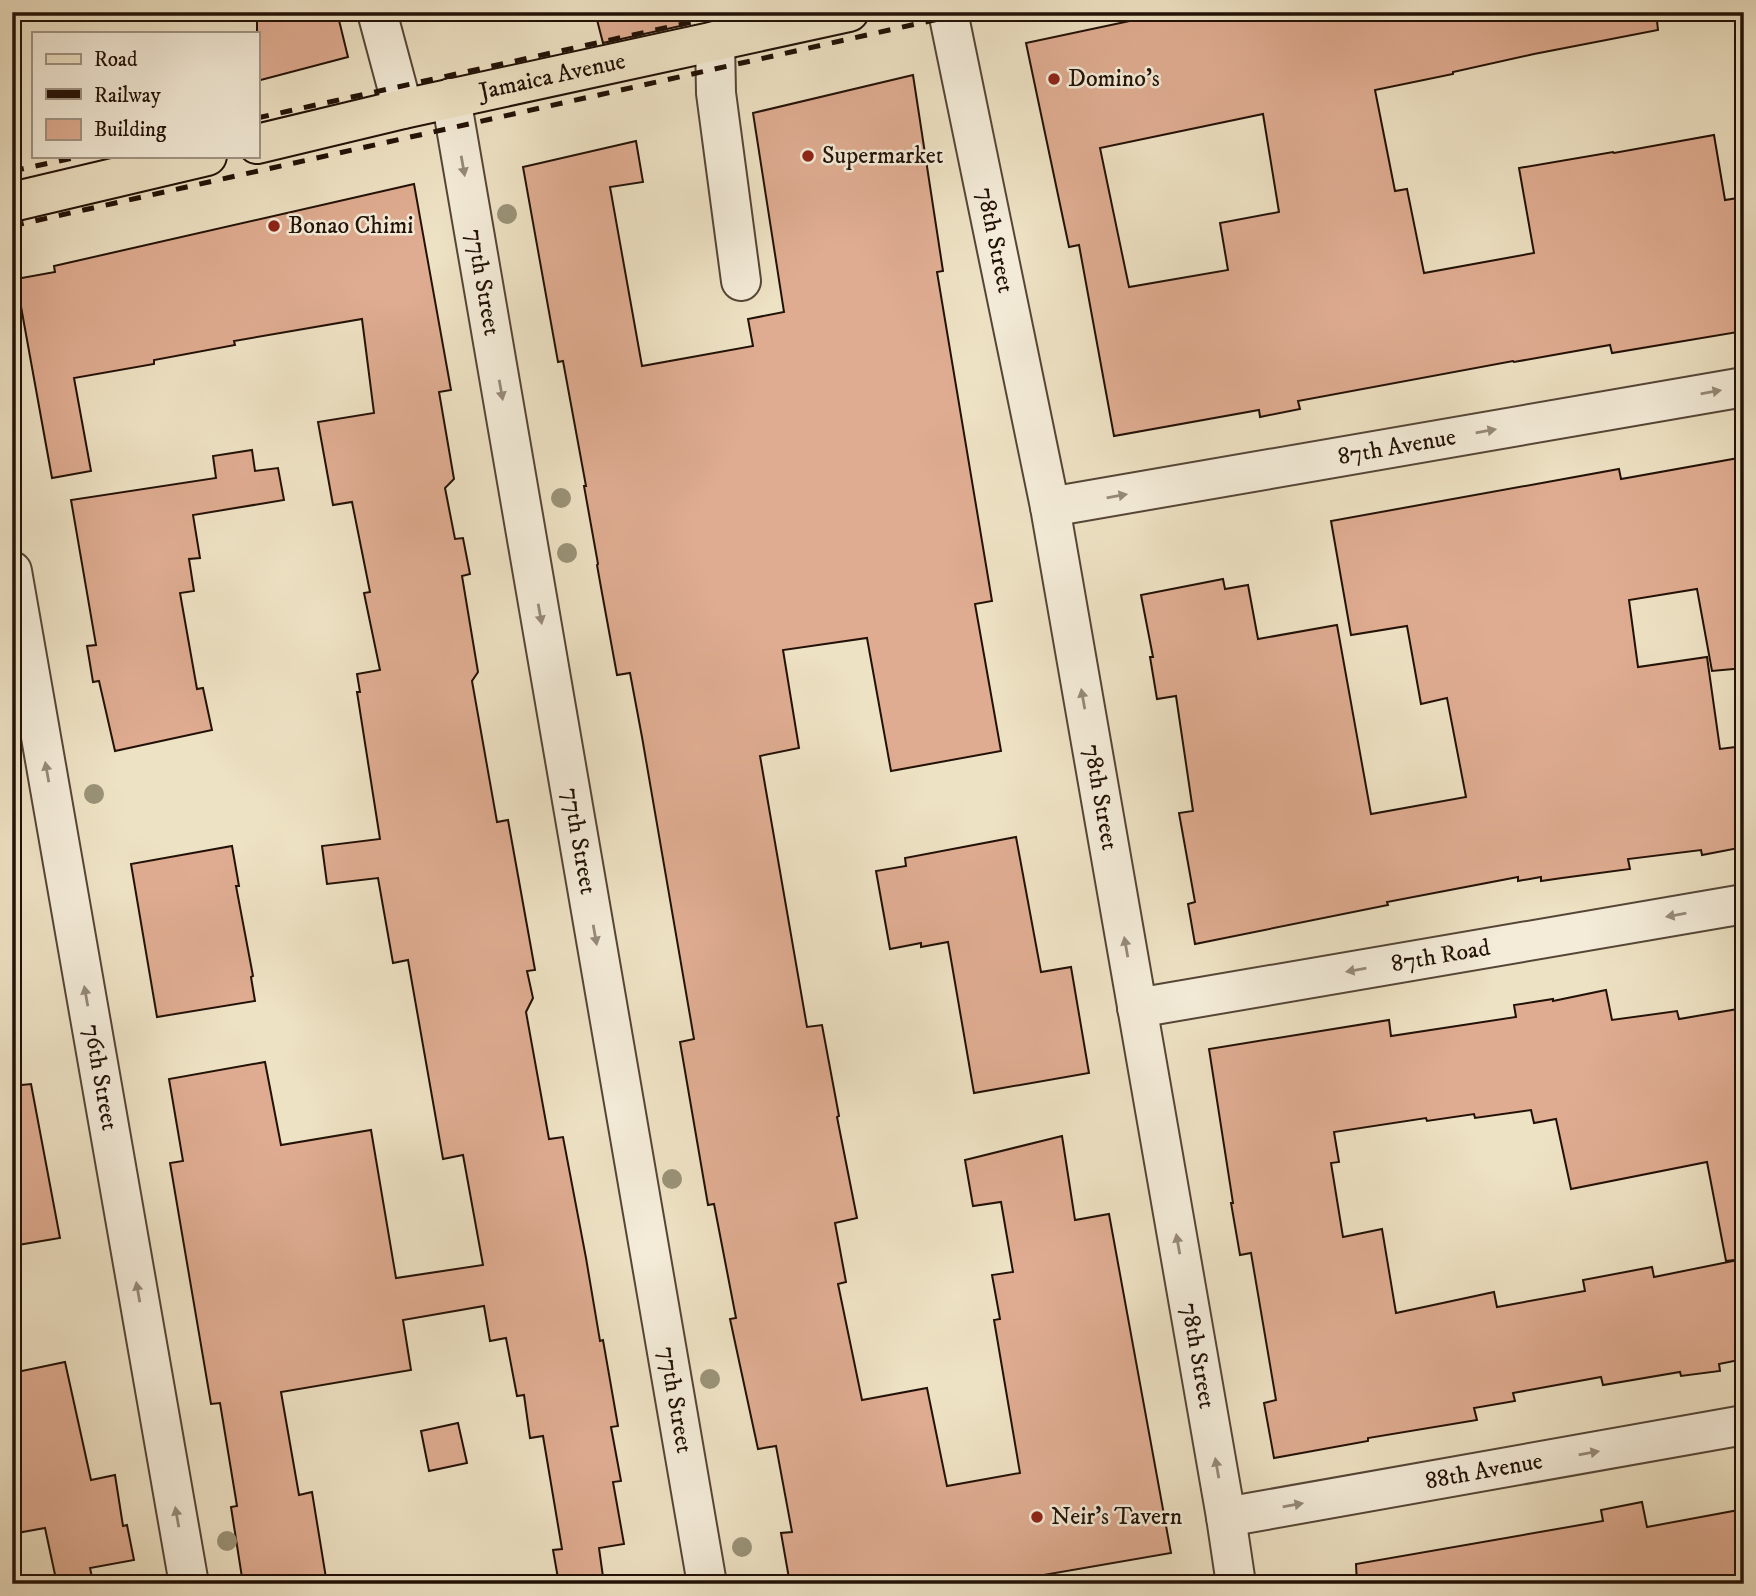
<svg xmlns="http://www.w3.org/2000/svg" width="1756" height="1596" viewBox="0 0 1756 1596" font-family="'IM FELL DW Pica',serif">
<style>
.building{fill:#dfac91;stroke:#221106;stroke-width:2;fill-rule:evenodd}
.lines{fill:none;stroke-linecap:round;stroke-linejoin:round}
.minor-casing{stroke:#554536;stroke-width:42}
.major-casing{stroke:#221106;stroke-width:42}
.minor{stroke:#f4ecd9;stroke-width:38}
.major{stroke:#eee2c4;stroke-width:38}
.rail{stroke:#221106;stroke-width:5;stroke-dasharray:12 12;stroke-linecap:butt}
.tree{fill:#9a9277}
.oneway{fill:#96897a}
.poi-dot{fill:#8f2418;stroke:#f4ecd9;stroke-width:2.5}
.labels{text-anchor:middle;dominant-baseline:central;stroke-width:5;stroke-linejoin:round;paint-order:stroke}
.street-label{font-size:24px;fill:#221106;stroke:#f4ecd9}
.poi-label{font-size:24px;fill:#221106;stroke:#f4ecd9;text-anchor:start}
</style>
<rect width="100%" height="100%" fill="#eee2c4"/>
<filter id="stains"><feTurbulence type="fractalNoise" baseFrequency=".00286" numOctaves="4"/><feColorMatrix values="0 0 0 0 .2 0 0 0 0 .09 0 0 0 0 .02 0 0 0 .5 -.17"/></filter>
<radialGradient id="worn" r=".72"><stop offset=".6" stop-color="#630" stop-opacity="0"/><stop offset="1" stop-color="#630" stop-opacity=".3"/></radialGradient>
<g class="building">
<path d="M257 12H337L348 57 257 81Z"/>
<path d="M595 12H684L685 25 603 43Z"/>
<path d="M1172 12H1656L1658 30 1534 54 1453 72V74L1375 90 1395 191 1407 189 1424 273 1534 253 1519 168 1613 152 1614 153 1714 135 1725 200 1744 197V331L1612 353 1610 345 1514 362 1513 361 1298 401 1300 409 1260 417 1259 410 1114 436 1079 245 1069 247 1026 43ZM1263 114 1279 212 1220 223 1228 270 1129 287 1100 148Z"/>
<path d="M913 75 943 271 937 272 992 601 975 604 1001 751 891 771 867 638 783 650 799 748 760 756 807 1027 822 1025 839 1116 837 1117 857 1218 835 1223 846 1282 838 1284 862 1400 927 1388 947 1486 1020 1473 994 1320 1000 1319 992 1275 1013 1272 1001 1202 973 1206 965 1160 1062 1136 1075 1220 1109 1214 1171 1553 991 1584H790L781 1533 792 1532 776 1446 758 1449 730 1319 736 1318 714 1204 708 1205 680 1042 694 1039 642 737 630 673 617 675 602 593 597 565 598 564 584 486H586L563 361 558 362 523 167 636 141 643 182 610 187 642 366 753 346 748 319 784 312 753 113Z"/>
<path d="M414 184 451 390 439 392 454 479 445 488 455 539 463 538 470 574 462 576 478 672 472 681 497 822 508 820 535 970 527 971 533 998 526 1012 549 1139 563 1137 586 1258 600 1341 603 1340 618 1426 611 1427 621 1481 613 1482 624 1544 599 1548 604 1584H559L553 1550 562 1549 543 1436 530 1438 524 1395 517 1396 506 1338 490 1341 484 1306 403 1320 411 1370 281 1392 299 1495 312 1492 327 1584H243L231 1507 237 1506 220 1403 211 1404 170 1163 183 1161 169 1079 265 1062 281 1145 371 1130 396 1278 483 1265 463 1155 443 1159 408 960 393 963 378 878 327 884 322 846 380 839 357 692H360L357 674 380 670 364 593 370 592 352 502 333 505 318 422 374 413 362 319 234 341 235 345 154 360V364L74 378 91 471 52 478 16 279 55 272 54 266Z"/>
<path d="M252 450 255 471 278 468 284 500 193 515 200 558 189 559 194 591 180 593 197 689 203 688 212 730 115 751 99 681 93 682 87 646 96 645 71 500 216 478 213 456Z"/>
<path d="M1744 457V668L1712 671 1697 589 1629 600 1638 667 1707 657 1720 749 1744 746V847L1702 855 1701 850 1628 859 1630 869 1562 878 1541 881V877L1518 881V877L1387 902 1388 905 1195 944 1188 904 1195 902 1179 813 1193 811 1176 696 1157 699 1150 657H1153L1141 595 1223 579 1225 589 1248 585 1258 639 1337 625 1371 814 1466 797 1447 698 1421 704 1407 626 1351 635 1331 521 1619 469 1621 479Z"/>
<path d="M1016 837 1041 972 1071 967 1089 1073 974 1093 948 942 921 947V943L890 949 876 871 906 866 905 858Z"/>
<path d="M232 846 239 886H236L253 976 251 977 255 1001 157 1017 131 864Z"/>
<path d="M1606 990 1612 1020 1677 1011 1679 1019 1738 1009 1744 1047V1359L1719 1364 1720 1371 1681 1376 1680 1372 1603 1385 1601 1377 1513 1393 1515 1401 1474 1408 1477 1420 1368 1438V1441L1274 1458 1264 1403 1276 1400 1251 1253 1240 1255 1231 1203H1233L1209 1049 1389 1020 1391 1036 1516 1017 1514 1005 1553 999V1001ZM1531 1110 1534 1123 1556 1119 1571 1189 1707 1162 1726 1261 1743 1259 1654 1277 1652 1267 1583 1280 1585 1291 1497 1307 1494 1292 1396 1313 1382 1229 1343 1237 1331 1163 1339 1162 1334 1132 1426 1118 1427 1121 1474 1114 1475 1118Z"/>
<path d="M31 1084 60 1238 12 1246V1086Z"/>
<path d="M65 1362 91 1480 115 1475 123 1526 127 1525 134 1560 90 1568 92 1577 57 1584 45 1528 17 1533 12 1501V1373Z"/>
<path d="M458 1423 467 1463 429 1471 421 1431Z"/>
<path d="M1642 1502 1647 1527 1744 1509V1584H1357L1356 1564 1603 1521 1601 1510Z"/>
</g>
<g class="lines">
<defs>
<g id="minor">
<path d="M377 12 403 109"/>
<path id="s1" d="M948 12 1050 507 1226 1517 1236 1584"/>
<path d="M715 41 716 93 741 281"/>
<path id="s2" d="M451 98 707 1584"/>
<path id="s3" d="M1050 507 1744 387"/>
<path id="s4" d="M12 571 189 1584"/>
<path id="s5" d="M1137 1008 1744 904"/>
<path id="s6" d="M1226 1517 1744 1425"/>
</g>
<g id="major">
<path id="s7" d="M257 144 403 109 849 12"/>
<path d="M12 202 207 156"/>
</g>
</defs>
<use href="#minor" class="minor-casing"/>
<use href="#major" class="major-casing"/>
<use href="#minor" class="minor"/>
<use href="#major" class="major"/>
<g class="rail">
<path d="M257 118 737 12"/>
<path d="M12 171 83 156"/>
<path d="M12 226 970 12"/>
</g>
</g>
<g class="tree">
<circle cx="507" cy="214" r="10"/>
<circle cx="561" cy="498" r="10"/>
<circle cx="567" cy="553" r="10"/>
<circle cx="94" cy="794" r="10"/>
<circle cx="672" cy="1179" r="10"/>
<circle cx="710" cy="1379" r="10"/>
<circle cx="227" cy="1541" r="10"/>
<circle cx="742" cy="1547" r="10"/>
</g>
<defs><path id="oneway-solid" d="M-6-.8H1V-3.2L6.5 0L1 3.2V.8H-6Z" transform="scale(1.75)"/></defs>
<g class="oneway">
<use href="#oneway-solid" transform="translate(463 166) rotate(80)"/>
<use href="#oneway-solid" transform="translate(501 390) rotate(80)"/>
<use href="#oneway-solid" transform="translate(1711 392) rotate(-10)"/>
<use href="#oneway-solid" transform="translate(1486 431) rotate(-10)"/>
<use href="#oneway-solid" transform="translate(1117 496) rotate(-10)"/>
<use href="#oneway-solid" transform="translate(540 614) rotate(80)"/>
<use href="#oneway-solid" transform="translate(1083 699) rotate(-100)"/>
<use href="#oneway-solid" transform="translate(47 772) rotate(-100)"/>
<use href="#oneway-solid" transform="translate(1676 915) rotate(170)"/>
<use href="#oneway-solid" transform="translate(595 935) rotate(80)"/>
<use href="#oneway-solid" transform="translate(1126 947) rotate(-100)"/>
<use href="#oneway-solid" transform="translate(1356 970) rotate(170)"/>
<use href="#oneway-solid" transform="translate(86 996) rotate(-100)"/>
<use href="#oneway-solid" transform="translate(1178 1244) rotate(-100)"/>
<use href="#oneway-solid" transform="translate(138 1292) rotate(-100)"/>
<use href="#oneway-solid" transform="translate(1589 1453) rotate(-10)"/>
<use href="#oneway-solid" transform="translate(1217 1468) rotate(-100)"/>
<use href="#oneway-solid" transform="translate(1293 1505) rotate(-10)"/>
<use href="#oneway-solid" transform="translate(177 1517) rotate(-100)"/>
</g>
<g class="poi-dot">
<circle cx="1054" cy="79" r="7"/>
<circle cx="808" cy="156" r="7"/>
<circle cx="274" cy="226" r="7"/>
<circle cx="1037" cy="1517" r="7"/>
</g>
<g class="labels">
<g class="street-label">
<text stroke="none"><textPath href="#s7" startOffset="303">Jamaica Avenue</textPath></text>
<text stroke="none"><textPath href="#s1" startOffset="233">78th Street</textPath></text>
<text stroke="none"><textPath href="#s2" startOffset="187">77th Street</textPath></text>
<text stroke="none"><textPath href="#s3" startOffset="352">87th Avenue</textPath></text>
<text stroke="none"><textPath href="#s1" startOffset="800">78th Street</textPath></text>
<text stroke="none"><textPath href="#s2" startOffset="754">77th Street</textPath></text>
<text stroke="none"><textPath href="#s5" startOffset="308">87th Road</textPath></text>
<text stroke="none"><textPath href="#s4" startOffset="514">76th Street</textPath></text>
<text stroke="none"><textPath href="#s1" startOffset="1367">78th Street</textPath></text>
<text stroke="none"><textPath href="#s2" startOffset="1321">77th Street</textPath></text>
<text stroke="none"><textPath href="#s6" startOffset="262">88th Avenue</textPath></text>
</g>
<g class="poi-label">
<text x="1068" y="79">Domino's</text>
<text x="822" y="156">Supermarket</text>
<text x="288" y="226">Bonao Chimi</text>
<text x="1051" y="1517">Neir's Tavern</text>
</g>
</g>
<rect width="1756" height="1596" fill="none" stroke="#eee2c4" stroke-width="42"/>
<rect x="14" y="14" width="1728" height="1568" fill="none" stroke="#221106" stroke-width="3.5"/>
<rect x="21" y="21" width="1714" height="1554" fill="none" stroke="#221106" stroke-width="2"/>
<rect x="32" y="32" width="228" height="126" fill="#f4ecd9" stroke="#a09485" stroke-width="2"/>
<rect x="46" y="54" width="35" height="10" fill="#eee2c4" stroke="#a09485" stroke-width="2"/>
<text x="94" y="66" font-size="21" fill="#221106">Road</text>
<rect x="46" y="89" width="35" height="10" fill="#221106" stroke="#a09485" stroke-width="2"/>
<text x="94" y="102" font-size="21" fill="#221106">Railway</text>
<rect x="46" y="119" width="35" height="21" fill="#dfac91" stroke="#a09485" stroke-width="2"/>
<text x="94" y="136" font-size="21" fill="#221106">Building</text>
<rect width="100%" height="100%" filter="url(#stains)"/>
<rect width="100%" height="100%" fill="url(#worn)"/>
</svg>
